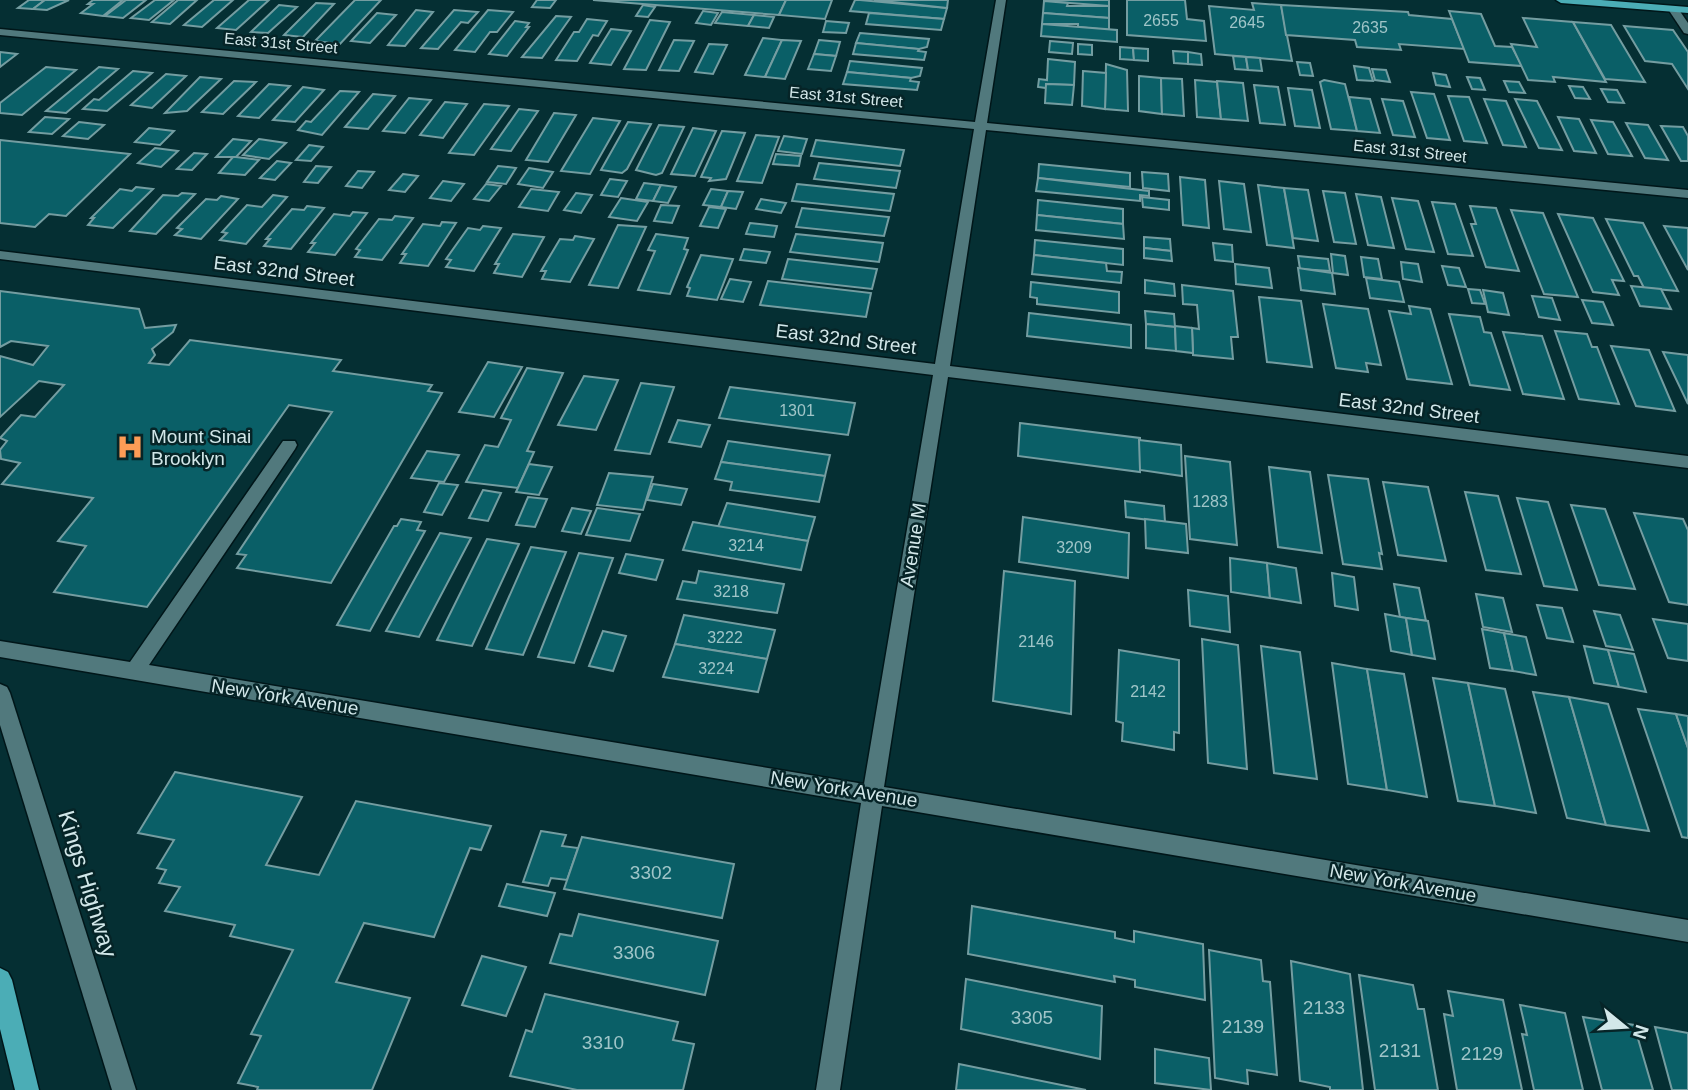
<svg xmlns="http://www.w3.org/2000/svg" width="1688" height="1090" viewBox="0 0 1688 1090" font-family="Helvetica,sans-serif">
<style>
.building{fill:#0a5f67;stroke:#749da1;stroke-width:2}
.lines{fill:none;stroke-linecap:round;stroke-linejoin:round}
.minor-casing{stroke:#001619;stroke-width:3}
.major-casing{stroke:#001619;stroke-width:3}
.minor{fill:#51797d;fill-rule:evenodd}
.major{fill:#4badb6;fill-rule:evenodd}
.labels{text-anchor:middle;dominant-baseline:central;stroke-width:5;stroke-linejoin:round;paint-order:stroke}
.number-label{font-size:16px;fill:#a0c5c8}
.far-street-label{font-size:16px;fill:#d2e7e9;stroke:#062427}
.street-label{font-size:19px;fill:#d2e7e9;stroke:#062427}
.poi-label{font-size:19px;fill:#d2e7e9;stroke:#062427;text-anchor:start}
.near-number-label{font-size:19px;fill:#a0c5c8}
.near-street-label{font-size:23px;fill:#d2e7e9;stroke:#062427}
</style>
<rect width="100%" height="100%" fill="#052f33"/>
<g class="building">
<path d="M29 0H45L33 9 18 8Z"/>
<path d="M45 0H69L47 10 33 9Z"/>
<path d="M93 0H123L103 16 81 13 93 4H88Z"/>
<path d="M126 0H146L123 18 105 16Z"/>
<path d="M155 0H174L149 20 131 18Z"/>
<path d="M178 0H197L170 24 152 22Z"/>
<path d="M214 0H233L202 27 184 25Z"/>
<path d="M249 0H269L236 30 217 28Z"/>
<path d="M355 0H381L340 44 315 41Z"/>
<path d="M537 0H556L550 8 532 7Z"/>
<path d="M593 0H786L779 15Z"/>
<path d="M786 0H832L825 19 779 15Z"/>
<path d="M855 0H860L947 8 944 19 850 11Z"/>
<path d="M874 0H948L947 8Z"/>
<path d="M1109 0V6L1044 1V0Z"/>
<path d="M1127 0H1185L1187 19 1204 21 1206 41 1127 35Z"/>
<path d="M1044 1 1068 3 1067 6H1109V18L1043 13Z"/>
<path d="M316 3 334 4 303 37 284 35Z"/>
<path d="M1252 3 1281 5 1292 61 1215 54 1209 6 1254 10Z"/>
<path d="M279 5 297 7 268 33 251 32Z"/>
<path d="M643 5 655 7 648 17 636 16Z"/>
<path d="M1281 5 1408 12 1409 15 1452 19 1464 49 1399 44 1401 50 1357 47 1355 40 1286 35Z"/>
<path d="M416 10 433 12 405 46 388 45Z"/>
<path d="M454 10 478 12 468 23 461 22 438 49 421 48Z"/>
<path d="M488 10 513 12 497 32H490L475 52 455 50Z"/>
<path d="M703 11 718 13 711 25 696 23Z"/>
<path d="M1449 11 1481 14 1495 46 1512 47 1522 66 1469 62Z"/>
<path d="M722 12 754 15 748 26 715 23Z"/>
<path d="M377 13 396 15 370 43 351 41Z"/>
<path d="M869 13 944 19 941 30 866 24Z"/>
<path d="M1043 13 1109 18V30L1078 27V24H1042Z"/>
<path d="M754 15 774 17 769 28 748 26Z"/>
<path d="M556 16 571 17 542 58 522 57Z"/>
<path d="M1523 18 1573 22 1606 82 1553 77 1555 82 1528 80 1511 44 1537 47Z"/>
<path d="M587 19 607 21 598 36 593 35 577 61 556 60 574 32H579Z"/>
<path d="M650 20 670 22 646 70 624 69Z"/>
<path d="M515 21 529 23 526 27H529L507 56 489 54Z"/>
<path d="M826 21 849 23 846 33 823 32Z"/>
<path d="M1573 22 1611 25 1645 82 1605 79Z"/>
<path d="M1042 24 1117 30V42L1041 36Z"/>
<path d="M1624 26 1673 30 1688 52V89L1672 64 1645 61Z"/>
<path d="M611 29 631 31 611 65 590 63Z"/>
<path d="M860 33 929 39 927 47 919 49 856 43Z"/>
<path d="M763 38 782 40 765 77 745 75Z"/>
<path d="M674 40 694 41 679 71 659 70Z"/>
<path d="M782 40 801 41 785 79 765 77Z"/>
<path d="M819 40 840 42 836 56 814 54Z"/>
<path d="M1050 41 1073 43 1072 54 1049 52Z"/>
<path d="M856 43 919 49 918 51 926 52 924 60 853 54Z"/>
<path d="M709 44 727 45 713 74 695 72Z"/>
<path d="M1078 44 1092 45V55L1078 54Z"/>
<path d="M1120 47 1133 48 1134 60 1120 59Z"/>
<path d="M1133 48 1148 49V61L1134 60Z"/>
<path d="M1173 51 1188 52V64L1174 63Z"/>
<path d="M0 52 17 54 0 67Z"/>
<path d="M1188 52 1201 54 1202 65 1188 64Z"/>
<path d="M814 54 836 56 831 71 808 69Z"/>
<path d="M1233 56 1246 57 1248 70 1235 69Z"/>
<path d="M1246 57 1260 58 1262 71 1248 70Z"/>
<path d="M1048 59 1075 62 1074 85 1046 84V88L1038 87 1039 79 1047 80Z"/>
<path d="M850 61 922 68 920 76 911 78 847 72Z"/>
<path d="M1297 62 1310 63 1313 76 1300 75Z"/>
<path d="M1106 64 1127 70 1128 111 1105 109Z"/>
<path d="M1354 66 1369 68 1373 81 1357 80Z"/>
<path d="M46 67 76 70 22 115 0 113V103Z"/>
<path d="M99 67 118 69 66 113 46 111Z"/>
<path d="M1372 69 1386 70 1390 82 1375 80Z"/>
<path d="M133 71 152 73 107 111 83 109 94 99 99 100Z"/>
<path d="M1083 71 1106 73 1105 109 1082 106Z"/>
<path d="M847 72 911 78 910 81 919 82 917 90 843 84Z"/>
<path d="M1433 73 1446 75 1450 87 1436 85Z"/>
<path d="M166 74 186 76 152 108 131 105Z"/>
<path d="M1139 76 1161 78 1162 114 1139 111Z"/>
<path d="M200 77 221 79 187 111 165 113Z"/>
<path d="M1467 77 1480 78 1485 90 1472 89Z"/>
<path d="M1161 78 1182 79 1184 116 1162 114Z"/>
<path d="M1195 80 1217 82 1221 119 1197 117Z"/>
<path d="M1324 80 1345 84 1357 131 1331 129 1320 82Z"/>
<path d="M234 81 256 82 223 114 202 112Z"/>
<path d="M1217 81 1243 83 1248 121 1221 119Z"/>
<path d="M1504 81 1519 82 1525 93 1509 92Z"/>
<path d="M269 84 290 86 259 118 238 116Z"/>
<path d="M1046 84 1074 85 1072 105 1045 103Z"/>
<path d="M1254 85 1278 87 1285 125 1260 123Z"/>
<path d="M1569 86 1583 87 1590 99 1575 98Z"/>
<path d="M303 87 324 90 295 122 273 120Z"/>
<path d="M1288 88 1312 90 1320 128 1295 126Z"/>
<path d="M1601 89 1617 90 1624 103 1608 102Z"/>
<path d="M340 91 359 92 322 135 298 130 306 121 311 122Z"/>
<path d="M1411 92 1434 94 1450 140 1427 138Z"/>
<path d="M373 94 395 96 368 129 345 127Z"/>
<path d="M1448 96 1469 97 1487 143 1464 141Z"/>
<path d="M1349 97 1370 99 1380 133 1357 131Z"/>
<path d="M409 98 431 100 405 133 383 131Z"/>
<path d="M1382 99 1403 101 1415 137 1393 135Z"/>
<path d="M1484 99 1506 101 1526 147 1503 145Z"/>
<path d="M1515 99 1537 101 1562 150 1539 148Z"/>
<path d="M445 102 467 104 443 138 420 135Z"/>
<path d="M484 104 509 106 474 155 449 153Z"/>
<path d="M519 109 538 111 511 151 491 149Z"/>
<path d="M554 113 576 115 548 162 526 160Z"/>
<path d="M45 117 69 119 52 134 29 132Z"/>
<path d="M1558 117 1579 119 1596 153 1574 151Z"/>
<path d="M593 118 620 121 590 174 561 171Z"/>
<path d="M1591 120 1613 122 1632 156 1608 154Z"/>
<path d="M79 122 104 125 88 139 63 136Z"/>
<path d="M628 122 651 124 627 169 622 173 601 170Z"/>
<path d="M1626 123 1648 125 1668 160 1645 158Z"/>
<path d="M659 125 684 127 662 173 656 175 636 170Z"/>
<path d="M1661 126 1683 127 1688 136V161H1681Z"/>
<path d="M149 128 174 131 160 145 135 142Z"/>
<path d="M693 128 716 131 695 176 671 174Z"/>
<path d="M722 131 745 133 726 179 709 181 711 178 701 177Z"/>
<path d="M756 135 779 137 762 183 737 181Z"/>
<path d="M784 136 807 139 802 154 778 151Z"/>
<path d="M233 139 251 141 236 157H216Z"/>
<path d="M259 139 286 143 269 159 243 155Z"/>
<path d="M0 140 130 154 66 216 49 214 35 227 0 223Z"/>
<path d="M816 140 904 150 900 166 811 156Z"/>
<path d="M309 145 323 147 311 161 296 160Z"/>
<path d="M155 148 178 151 161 167 138 163Z"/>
<path d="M194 153 207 154 192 170 177 169Z"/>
<path d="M776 154 801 156 799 166 773 164Z"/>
<path d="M233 157H236L259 160 245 175 219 173Z"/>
<path d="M277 161 291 163 275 180 260 178Z"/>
<path d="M819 163 900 171 896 188 814 179Z"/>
<path d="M1039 164 1130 173V187L1038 178Z"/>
<path d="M316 166 331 167 318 183 304 182Z"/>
<path d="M498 166 516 168 506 184 487 182Z"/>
<path d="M529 168 553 172 543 188 518 184Z"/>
<path d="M358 171 374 172 362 188 346 186Z"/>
<path d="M1142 172 1168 174 1169 191 1143 188Z"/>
<path d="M403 174 418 176 405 192 389 190Z"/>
<path d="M1180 177 1205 180 1209 228 1183 225Z"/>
<path d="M1038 178 1149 191V196L1140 195V201L1036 191Z"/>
<path d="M610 179 627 181 618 197 601 195Z"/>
<path d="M443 181 464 184 451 201 430 198Z"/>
<path d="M1219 181 1244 184 1251 232 1224 229Z"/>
<path d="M644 183 661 185 653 201 636 199Z"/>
<path d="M486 184 501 186 489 201 474 199Z"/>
<path d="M797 184 894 194 890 211 792 201Z"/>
<path d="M661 185 676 187 668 203 653 201Z"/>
<path d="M1258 185 1284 188 1294 248 1267 245Z"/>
<path d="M136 187 153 189 113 228 88 225 94 218H91L120 189 132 191Z"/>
<path d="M1284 188 1308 190 1318 241 1293 238Z"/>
<path d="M531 189 559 192 548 211 519 207Z"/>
<path d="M711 189 728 191 721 207 703 205Z"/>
<path d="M728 191 743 192 736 209 721 207Z"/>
<path d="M1323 191 1345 193 1356 244 1334 242Z"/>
<path d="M182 193 195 194 156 234 130 231 163 195 178 196Z"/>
<path d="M576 193 592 195 581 213 564 210Z"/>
<path d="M1356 194 1381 197 1394 248 1368 245Z"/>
<path d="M273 195 287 197 246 244 220 240 227 233 222 232 247 205 262 207Z"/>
<path d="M221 196 238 199 201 239 175 235 182 229 177 228 206 199 217 200Z"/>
<path d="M1142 197 1169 200V210L1143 207Z"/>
<path d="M621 198 648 202 637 221 609 217Z"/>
<path d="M1392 198 1418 201 1434 252 1406 249Z"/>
<path d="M761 199 786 203 781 213 756 209Z"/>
<path d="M1038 200 1123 209V224L1037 215Z"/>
<path d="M1432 202 1455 204 1473 256 1448 254Z"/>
<path d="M661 205 679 206 672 223 654 221Z"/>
<path d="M307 206 324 208 291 249 264 246 270 239H266L292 209 304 210Z"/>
<path d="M1470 206 1496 208 1519 271 1486 267 1471 224H1476Z"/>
<path d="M709 207 726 209 718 228 700 226Z"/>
<path d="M802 208 889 217 884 236 796 227Z"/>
<path d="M1511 210 1543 213 1578 297 1544 294Z"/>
<path d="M353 212 367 213 335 255 308 252 315 243H311L334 214 350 216Z"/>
<path d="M1558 214 1593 218 1624 281 1612 280 1619 295 1593 292Z"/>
<path d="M1037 215 1123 224 1124 239 1036 230Z"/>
<path d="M395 216 413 218 382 260 355 257 360 250 356 249 379 219 392 220Z"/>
<path d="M1606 219 1643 223 1678 291 1644 288 1638 276H1634Z"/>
<path d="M442 222 456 223 428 266 400 263 406 254H402L423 224 440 226Z"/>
<path d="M750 223 777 226 774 237 746 234Z"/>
<path d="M618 225 646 227 618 288 589 285Z"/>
<path d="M483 226 501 228 474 271 446 267 451 260 446 259 468 228 480 230Z"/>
<path d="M1664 226 1688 228V270Z"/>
<path d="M513 234 544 237 522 277 494 273 499 264H495Z"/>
<path d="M656 234 688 238 684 249 688 250 670 294 638 290 655 251 648 250Z"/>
<path d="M796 234 883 243 879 262 790 252Z"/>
<path d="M575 236 594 239 570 282 542 279 546 271H541L560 239 573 240Z"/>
<path d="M1144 237 1170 239 1171 251 1144 248Z"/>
<path d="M1035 240 1123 249V265L1034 255Z"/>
<path d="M1213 243 1232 245 1233 262 1215 260Z"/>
<path d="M1144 248 1171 251 1172 261 1144 258Z"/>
<path d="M744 249 770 252 766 263 740 260Z"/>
<path d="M1331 254 1345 256 1348 275 1333 273Z"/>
<path d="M701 255 733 259 717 300 687 296 690 288 687 287Z"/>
<path d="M1034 255 1106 263 1107 271 1122 272 1121 283 1032 274Z"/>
<path d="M1298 256 1328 259 1330 271 1300 269Z"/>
<path d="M1361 257 1378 259 1382 279 1364 277Z"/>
<path d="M788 259 877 269 872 289 782 279Z"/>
<path d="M1401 262 1418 264 1422 282 1403 279Z"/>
<path d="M1235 264 1269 268 1272 288 1236 284Z"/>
<path d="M1442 266 1459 268 1466 287 1448 285Z"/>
<path d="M1298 268 1332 273 1335 294 1301 290Z"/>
<path d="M1366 278 1399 282 1404 302 1370 298Z"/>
<path d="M730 279 751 282 743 302 721 299Z"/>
<path d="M1145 280 1174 284 1175 296 1145 293Z"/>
<path d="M768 281 871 293 866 317 760 305Z"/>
<path d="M1031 282 1119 292V313L1037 304V298L1030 297Z"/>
<path d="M1182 285 1233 291 1238 337H1231L1233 359 1193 355 1192 328 1199 329 1197 305 1183 304Z"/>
<path d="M1631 286 1661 289 1671 309 1640 306Z"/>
<path d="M1468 289 1480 290 1485 304 1472 303Z"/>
<path d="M1483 290 1503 293 1509 315 1488 312Z"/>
<path d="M0 291 139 309 145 328 176 325 173 332 152 349 155 355 149 363 169 365 190 340 341 360 333 371 432 385 428 391 442 393 331 583 237 568 246 555 237 554 332 412 289 405 147 607 54 592 86 546 58 541 93 498 2 484 20 463 1 459 0 450 7 441 0 438 21 415 35 417 64 385 39 381 0 417V356L33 365 48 346 11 341 0 347Z"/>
<path d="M1532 296 1552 298 1560 320 1539 317Z"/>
<path d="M1259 297 1301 301 1312 367 1267 362Z"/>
<path d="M1582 300 1603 302 1613 325 1592 323Z"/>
<path d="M1323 304 1368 309 1381 365 1366 363 1368 372 1336 368Z"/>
<path d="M1409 306 1430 309 1452 384 1407 379 1389 311 1411 314Z"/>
<path d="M1145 311 1174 314 1175 327 1146 324Z"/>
<path d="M1029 313 1131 325V348L1027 336Z"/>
<path d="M1449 314 1480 317 1484 332 1491 333 1510 390 1470 385Z"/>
<path d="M1146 324 1175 327 1176 351 1146 348Z"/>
<path d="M1175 326 1192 328 1193 353 1176 351Z"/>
<path d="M1555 331 1587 334 1592 347H1597L1619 404 1579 399Z"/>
<path d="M1503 332 1542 336 1564 399 1523 394Z"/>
<path d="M1611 346 1649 350 1675 411 1636 406Z"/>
<path d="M1663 352 1688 355V404Z"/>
<path d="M488 362 522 367 494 417 459 412Z"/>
<path d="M527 368 563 373 527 451 534 452 518 488 466 482 485 445 498 447 511 420 501 418Z"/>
<path d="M584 376 618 380 596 430 558 425Z"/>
<path d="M641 383 674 387 650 454 615 450Z"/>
<path d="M730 387 855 403 848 435 719 418Z"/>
<path d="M678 420 710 425 701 447 669 442Z"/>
<path d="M1020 423 1140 438V472L1018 456Z"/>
<path d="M1139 440 1181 445 1182 476 1140 470Z"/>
<path d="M728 441 830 455 825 476 721 462Z"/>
<path d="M427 451 459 455 444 482 411 478Z"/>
<path d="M1185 456 1230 462 1237 545 1190 539Z"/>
<path d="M721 462 825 476 819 502 730 490 732 482 715 479Z"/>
<path d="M529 464 552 467 539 495 516 492Z"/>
<path d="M1269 467 1310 472 1322 553 1278 547Z"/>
<path d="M609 473 653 477 643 510 597 505Z"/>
<path d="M1328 475 1368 479 1382 554 1379 553 1382 569 1343 564Z"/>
<path d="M1383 482 1428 487 1446 561 1398 555Z"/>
<path d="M439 483 458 485 442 515 424 512Z"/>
<path d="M653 484 687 489 681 505 647 500Z"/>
<path d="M483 490 501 493 488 521 469 518Z"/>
<path d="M1465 492 1498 496 1521 574 1486 570Z"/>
<path d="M528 497 547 499 535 527 516 525Z"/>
<path d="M1517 498 1548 502 1577 590 1544 586Z"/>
<path d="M1125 501 1164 506 1165 522 1126 517Z"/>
<path d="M727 503 815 517 808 541 718 527Z"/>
<path d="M1571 505 1605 509 1635 589 1599 585Z"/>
<path d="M572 508 591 511 581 534 562 531Z"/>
<path d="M597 508 640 514 630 541 586 535Z"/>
<path d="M1634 513 1683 519 1688 530V605L1669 602Z"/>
<path d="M1023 517 1129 533 1128 578 1019 562Z"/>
<path d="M401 519 421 522 417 530 425 531 370 631 337 625 394 526H397Z"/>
<path d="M1145 519 1186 524 1188 553 1146 548Z"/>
<path d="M693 522 808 541 801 570 683 550Z"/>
<path d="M440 533 471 538 419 637 386 631Z"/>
<path d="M487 539 519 544 472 646 437 640Z"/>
<path d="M531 547 566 552 523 655 486 649Z"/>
<path d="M579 553 613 558 574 663 538 657Z"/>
<path d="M626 554 663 560 656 580 619 573Z"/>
<path d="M1230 558 1267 563 1270 598 1231 592Z"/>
<path d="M1267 563 1296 568 1301 603 1270 598Z"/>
<path d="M699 571 784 584 777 613 677 599 683 581 696 583Z"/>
<path d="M1004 571 1075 581 1071 714 993 701Z"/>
<path d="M1332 573 1354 577 1358 610 1335 606Z"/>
<path d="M1394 584 1419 588 1426 621 1400 617Z"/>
<path d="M1188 590 1228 596 1230 632 1190 626Z"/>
<path d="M1476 594 1503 598 1512 632 1483 627Z"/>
<path d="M1537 605 1562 608 1573 642 1547 638Z"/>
<path d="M1594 611 1620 615 1633 650 1606 646Z"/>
<path d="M1385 614 1406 618 1412 655 1391 651Z"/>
<path d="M684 615 775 630 767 659 675 644Z"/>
<path d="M1406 618 1428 621 1435 659 1412 655Z"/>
<path d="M1653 619 1688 624V661L1668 658Z"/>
<path d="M1482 629 1504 633 1513 671 1490 668Z"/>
<path d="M603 631 626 636 613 671 589 666Z"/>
<path d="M1504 633 1526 637 1536 675 1513 671Z"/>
<path d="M1202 639 1238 645 1247 769 1208 763Z"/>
<path d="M675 644 767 659 758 692 663 677Z"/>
<path d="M1261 646 1300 652 1317 779 1274 773Z"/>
<path d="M1584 646 1608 650 1619 687 1594 683Z"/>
<path d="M1119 650 1179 660V733L1174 732V750L1122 741 1123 723 1116 721Z"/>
<path d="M1608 650 1634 654 1646 692 1619 687Z"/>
<path d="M1332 663 1367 669 1387 790 1348 784Z"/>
<path d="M1367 669 1404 674 1427 797 1387 790Z"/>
<path d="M1433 678 1468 683 1495 806 1458 801Z"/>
<path d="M1468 683 1505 689 1536 813 1495 806Z"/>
<path d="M1533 692 1569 697 1606 825 1567 818Z"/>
<path d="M1569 697 1608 704 1649 831 1606 825Z"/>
<path d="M1638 709 1676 714 1688 748V838L1682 837Z"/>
<path d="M1676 714 1688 716V748Z"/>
<path d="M175 772 302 797 266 865 319 875 356 801 491 826 481 850 470 848 434 937 364 923 336 982 410 998 372 1090H257L258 1087 238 1083 261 1036 251 1034 293 950 230 936 235 925 165 911 180 887 159 883 166 870 157 868 174 840 138 833Z"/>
<path d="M541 831 566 835 562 846 578 848 567 880 551 878 548 886 523 882Z"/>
<path d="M582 837 734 864 722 918 564 889Z"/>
<path d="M507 884 555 893 547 916 499 906Z"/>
<path d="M972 906 1115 932V938L1134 942V931L1203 944 1205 1000 1135 987V980L1114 976 1115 982 968 954Z"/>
<path d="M579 914 718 941 705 995 550 963 560 934 572 936Z"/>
<path d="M1209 950 1261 960 1263 981 1270 982 1277 1075 1247 1070 1248 1084 1215 1078Z"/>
<path d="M482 956 526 967 506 1016 462 1005Z"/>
<path d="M1291 961 1350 974 1363 1090H1330V1087L1300 1081Z"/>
<path d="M1359 975 1413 985 1418 1009H1424L1438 1090H1375Z"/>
<path d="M966 979 1102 1006 1100 1059 961 1029Z"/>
<path d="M1448 991 1503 1000 1522 1090H1457L1444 1014 1453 1016Z"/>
<path d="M545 994 678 1022 673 1040 694 1044 683 1090H577L510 1076 526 1030 532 1032Z"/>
<path d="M1520 1005 1565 1013 1583 1090H1534L1522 1034 1527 1035Z"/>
<path d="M1583 1017 1634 1025 1653 1090H1602Z"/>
<path d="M1655 1027 1688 1033V1090H1672Z"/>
<path d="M1155 1049 1209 1058 1211 1090 1155 1083Z"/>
<path d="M959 1064 1086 1090H956Z"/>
</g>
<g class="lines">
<defs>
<g id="minor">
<path d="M996 0H1006L987 123 1688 190V198L986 130 950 366 1688 456V468L948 377 884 787 1688 920V942L882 806 840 1090H816L861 803 0 657V641L130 662 283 441H295L297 445 295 449 149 665 864 784 933 375 0 259V251L935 364 974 129 0 35V29L975 122Z"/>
<path d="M1669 7H1677L1688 23V34L1684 33 1668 9Z"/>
<path d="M0 684 7 687 10 693 136 1090H112L0 725Z"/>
</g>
<g id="major">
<path d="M1556 0H1601L1688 7V13L1561 3Z"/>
<path d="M0 968 8 972 12 980 39 1090H15L0 1029Z"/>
</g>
</defs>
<use href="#minor" class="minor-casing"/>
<use href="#major" class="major-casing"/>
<use href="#minor" class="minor"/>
<use href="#major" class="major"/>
</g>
<defs>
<symbol id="hospital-bare" viewBox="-9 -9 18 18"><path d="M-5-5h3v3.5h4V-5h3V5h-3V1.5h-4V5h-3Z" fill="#fd9c56" stroke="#062427" stroke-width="2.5" paint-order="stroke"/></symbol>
</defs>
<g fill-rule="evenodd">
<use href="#hospital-bare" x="111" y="428" width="38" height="38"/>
</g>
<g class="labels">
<g class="number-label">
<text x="1161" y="20">2655</text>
<text x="1247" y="22">2645</text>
<text x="1370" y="27">2635</text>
<text x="797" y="410">1301</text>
<text x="1210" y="501">1283</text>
<text x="746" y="545">3214</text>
<text x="1074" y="547">3209</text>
<text x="731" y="591">3218</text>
<text x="725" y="637">3222</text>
<text x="1036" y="641">2146</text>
<text x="716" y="668">3224</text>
<text x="1148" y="691">2142</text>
</g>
<g class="far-street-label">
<text transform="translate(281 43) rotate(5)">East 31st Street</text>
<text transform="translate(846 97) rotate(5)">East 31st Street</text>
<text transform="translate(1410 151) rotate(6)">East 31st Street</text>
</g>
<g class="street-label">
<text transform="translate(284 271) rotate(7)">East 32nd Street</text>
<text transform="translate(846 339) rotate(7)">East 32nd Street</text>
<text transform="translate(1409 408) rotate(7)">East 32nd Street</text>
<text transform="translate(913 545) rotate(-81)">Avenue M</text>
<text transform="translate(285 697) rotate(9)">New York Avenue</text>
<text transform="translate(844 789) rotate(9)">New York Avenue</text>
<text transform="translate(1403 883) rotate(10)">New York Avenue</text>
</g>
<g class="poi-label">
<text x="151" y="436">Mount Sinai<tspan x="151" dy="22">Brooklyn</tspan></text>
</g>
<g class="near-number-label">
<text x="651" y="872">3302</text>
<text x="634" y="952">3306</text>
<text x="1324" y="1007">2133</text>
<text x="1032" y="1017">3305</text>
<text x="1243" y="1026">2139</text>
<text x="603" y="1042">3310</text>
<text x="1400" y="1050">2131</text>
<text x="1482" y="1053">2129</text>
</g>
<g class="near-street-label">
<text transform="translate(88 884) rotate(73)">Kings Highway</text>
</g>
</g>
<g transform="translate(1625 1027) rotate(108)" stroke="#062427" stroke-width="5" paint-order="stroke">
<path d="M0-5L12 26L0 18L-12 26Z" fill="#d2e7e9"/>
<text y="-10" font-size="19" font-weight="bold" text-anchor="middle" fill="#d2e7e9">N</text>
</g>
</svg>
